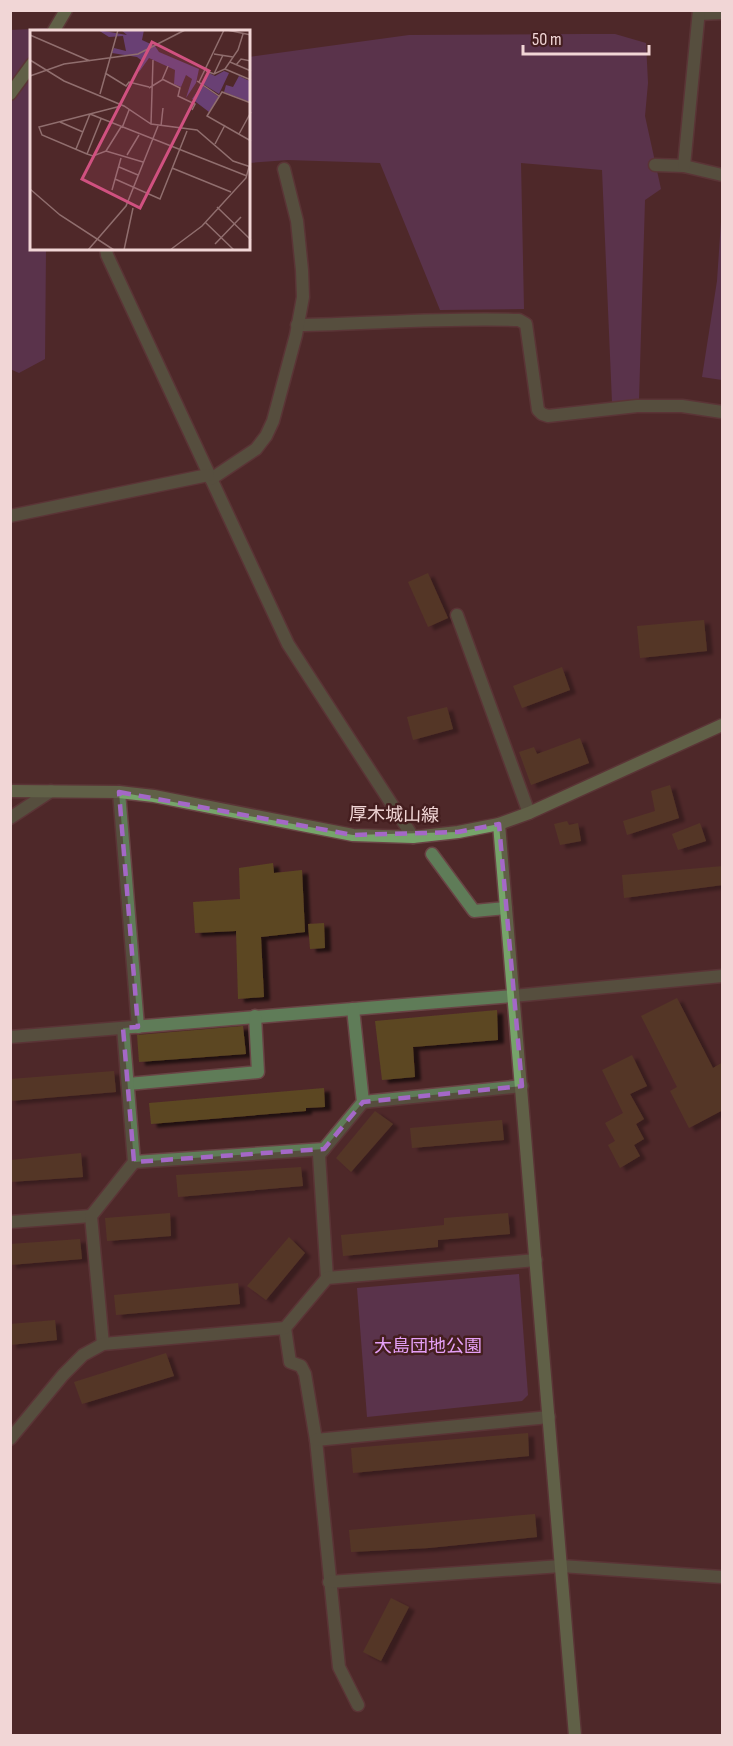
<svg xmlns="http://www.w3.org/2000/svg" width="733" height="1746" viewBox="0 0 733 1746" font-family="'Sofia Sans Condensed','Noto Sans JP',sans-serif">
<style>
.green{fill:#694074}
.building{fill:#5c4724;filter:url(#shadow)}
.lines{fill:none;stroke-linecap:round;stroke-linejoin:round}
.street-casing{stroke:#694445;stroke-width:15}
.secondary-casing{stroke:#694445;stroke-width:15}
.street{stroke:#5f7c58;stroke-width:12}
.secondary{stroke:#76a46a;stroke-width:12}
.marked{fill:none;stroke:#a468c7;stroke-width:4.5;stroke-dasharray:12 8;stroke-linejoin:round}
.labels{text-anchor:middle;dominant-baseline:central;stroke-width:5;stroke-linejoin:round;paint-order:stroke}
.street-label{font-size:18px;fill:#f1d6d6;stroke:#441e1f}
.park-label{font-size:18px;fill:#e5a0f7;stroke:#441e1f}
.inset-road{fill:none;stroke:#906e6e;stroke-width:1.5}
.view{fill:#d05180;fill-opacity:0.15;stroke:#d05180;stroke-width:3}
.inset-edge{fill:none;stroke:#f1d6d6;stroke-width:3}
</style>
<defs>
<filter id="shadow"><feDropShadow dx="6" dy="3.5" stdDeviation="1.5" flood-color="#0009"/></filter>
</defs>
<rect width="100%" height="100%" fill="#4f2829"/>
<g class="green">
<path d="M54 28 72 31 32 32V249H46L45 359 19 373 10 369V30Z"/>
<path d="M586 34H615L646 43 648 83 645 116 661 189 645 200 639 400 612 402 602 170 521 163 524 309 440 310 380 163 288 160 249 163V57L409 35Z"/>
<path d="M722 207V380L702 377 717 281Z"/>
<path d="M519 1274 528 1395 522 1401 367 1417 357 1288Z"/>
</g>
<g class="building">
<path d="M428 573 448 618 428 627 408 582Z"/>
<path d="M704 620 707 651 640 658 637 626Z"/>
<path d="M562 667 570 690 522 708 513 686Z"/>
<path d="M447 707 453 729 413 740 407 717Z"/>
<path d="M580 738 589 763 531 785 519 752 534 747 537 754Z"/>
<path d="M670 785 679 818 627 835 623 821 655 811 651 791Z"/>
<path d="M567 821 569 825 578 823 581 841 560 845 554 824Z"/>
<path d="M700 823 706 841 678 850 672 834Z"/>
<path d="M273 863 274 873 302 870 305 932 261 937 264 997 238 999 236 931 195 933 193 902 240 899 239 868Z"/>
<path d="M723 866V885L624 898 622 875Z"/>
<path d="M324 923 325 948 310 949 308 924Z"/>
<path d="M677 998 713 1068 723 1062V1110L689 1128 670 1091 677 1087 641 1016Z"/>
<path d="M497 1010 498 1040 413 1047 415 1077 382 1080 375 1021Z"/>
<path d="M243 1026 246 1054 139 1062 137 1035Z"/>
<path d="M632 1055 647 1086 630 1094 644 1119 636 1124 644 1139 634 1145 640 1156 620 1168 608 1145 615 1141 605 1123 623 1113 602 1070Z"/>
<path d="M114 1071 116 1092 10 1101V1079Z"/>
<path d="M324 1088 325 1107 306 1108V1111L151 1124 149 1103Z"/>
<path d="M375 1111 393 1124 351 1172 336 1158Z"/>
<path d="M502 1120 504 1140 412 1148 410 1128Z"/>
<path d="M81 1153 83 1177 10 1182V1160Z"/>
<path d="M301 1167 303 1186 178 1197 176 1175Z"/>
<path d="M170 1213 171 1236 107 1241 105 1218Z"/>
<path d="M508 1213 510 1234 438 1240V1247L343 1256 341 1235 444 1225V1218Z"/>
<path d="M289 1237 305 1253 266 1300 247 1286Z"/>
<path d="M80 1239 82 1259 10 1265V1244Z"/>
<path d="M238 1283 240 1304 116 1315 114 1295Z"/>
<path d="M55 1320 57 1340 10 1345V1324Z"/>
<path d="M166 1353 174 1376 82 1404 74 1382Z"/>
<path d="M528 1433 529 1456 353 1473 351 1448Z"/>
<path d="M535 1514 537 1537 429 1548 351 1552 349 1530Z"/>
<path d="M391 1598 409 1607 381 1661 363 1652Z"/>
</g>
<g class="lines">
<defs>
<g id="street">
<path d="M699 14 722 13"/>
<path d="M655 165 684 166 722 175"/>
<path d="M684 166 699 10"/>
<path d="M106 249 107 255 288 644 413 837"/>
<path d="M297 325C371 324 445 317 519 320L526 324 538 410 542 414 548 416 637 406H682L722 412"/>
<path d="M211 479 256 449 266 436 273 421 296 335 303 297 302 270 297 221 284 169"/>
<path d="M10 516 208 475"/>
<path d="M457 615 529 813"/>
<path d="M119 792 138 1027"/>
<path d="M10 818 51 791"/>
<path d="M432 854 474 911 506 908"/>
<path d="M10 1037 513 996 722 976"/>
<path d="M128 1084 258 1072 255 1016"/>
<path d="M363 1102 522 1086"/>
<path d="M134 1162 324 1149"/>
<path d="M10 1222 91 1216"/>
<path d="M327 1278 319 1155 363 1102 353 1009"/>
<path d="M285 1328 290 1362 301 1366 305 1374 316 1440 339 1667 358 1705"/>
<path d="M103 1344 91 1216 134 1162 123 1028"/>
<path d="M10 1439 63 1375 83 1355 103 1344 285 1328 327 1278 536 1260"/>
<path d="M316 1440 549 1417"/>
<path d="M329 1582 561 1566 722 1577"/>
</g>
<g id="secondary">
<path d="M53 32 66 10"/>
<path d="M10 94 32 64"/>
<path d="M10 791 119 792 154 796 353 835 413 837 458 832 499 824 529 813 722 725"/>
<path d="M499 824 575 1736"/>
</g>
</defs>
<use href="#street" class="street-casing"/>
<use href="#secondary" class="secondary-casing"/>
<use href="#street" class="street"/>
<use href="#secondary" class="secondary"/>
</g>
<path d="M0 0H733V1746H0ZM119 792 353 835 458 832 499 824 522 1086 363 1102 324 1149 134 1162 123 1028 138 1027Z" fill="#4f2829" fill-opacity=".55" fill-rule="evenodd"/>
<path class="marked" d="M119 792 353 835 458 832 499 824 522 1086 363 1102 324 1149 134 1162 123 1028 138 1027Z"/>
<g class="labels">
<g class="street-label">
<text transform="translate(394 815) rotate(1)">厚木城山線</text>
</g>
<g class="park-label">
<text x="428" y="1346">大島団地公園</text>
</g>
</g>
<g transform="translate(30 30)">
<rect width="220" height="220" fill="#4f2829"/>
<path d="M68 0 97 5 91 0H114L112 10 125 16 129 22 169 39 166 53 156 68 162 49 156 45 151 57 144 54 145 40 119 28 109 42 111 30 107 27 82 23 84 18 96 21 93 6 79 7ZM194 41 199 43 189 64 173 54 179 43 185 46ZM209 46 220 51V72L194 62 196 55 203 57ZM172 55 189 67 179 82 162 69Z" fill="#694074"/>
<path class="inset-road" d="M197 0 221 5M0 5 60 31M184 24 203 27M0 30 34 51 94 76 121 94 167 100 203 131 221 137M200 32 221 41M206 35 211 29 221 31M195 39 221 50M176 41 184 44 195 39 208 20 213 4M75 43 96 56 99 52 119 57M184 44 193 25M0 46 34 34 108 24 155 0M132 49 150 58 148 66 165 74 162 80M167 51 189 66M169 52 194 0M119 58 132 50 138 36M70 64 88 0M221 73 192 62 177 86 221 111M60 84 217 146M71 89 57 124 63 126 76 121 113 132M30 92 53 102M121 94 123 30M131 96 133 78M92 98 99 80M209 104 221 82M185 114 195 95M46 119 60 84M76 121 91 97M57 124 12 105 9 97 91 76M97 125 109 105M89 137 108 145M142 138 201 162M85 149 130 169 157 101M0 159 30 185 84 220M82 160 91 128M187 177 221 210M175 192 204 220M185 214 211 187M58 220 96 176 128 96M94 220 103 178M140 220 172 196 216 148 219 137"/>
<path class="view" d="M122 12 179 41 110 178 52 149Z"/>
<rect width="220" height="220" class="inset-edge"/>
</g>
<rect width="733" height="1746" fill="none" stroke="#f1d6d6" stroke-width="24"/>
<path d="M523 45v9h126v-9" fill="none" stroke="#f1d6d6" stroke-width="3"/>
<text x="532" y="45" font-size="18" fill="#f1d6d6" stroke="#441e1f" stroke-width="4.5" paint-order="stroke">50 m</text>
</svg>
